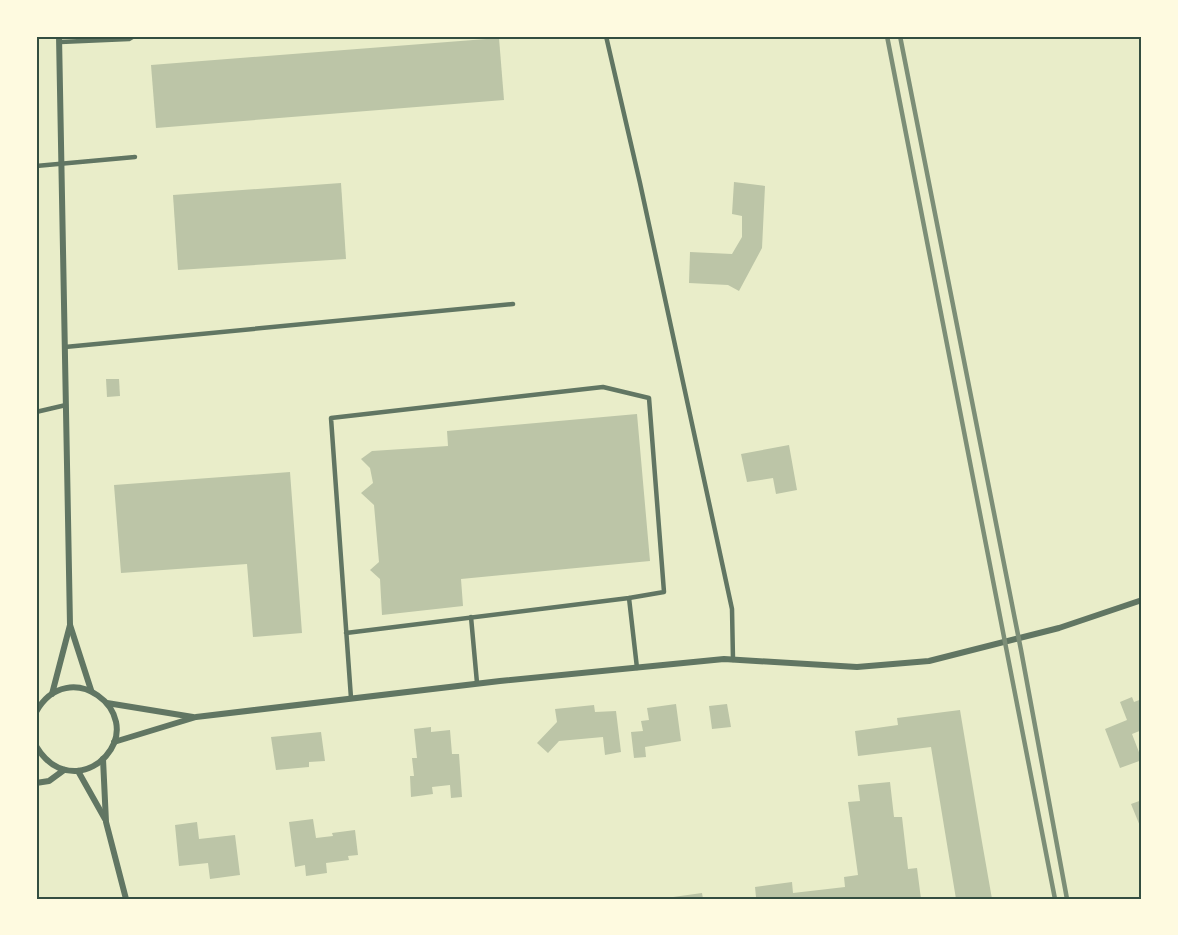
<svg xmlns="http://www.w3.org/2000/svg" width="1178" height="935" viewBox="0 0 1178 935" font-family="'IBM Plex Sans',sans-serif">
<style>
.building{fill:#bcc5a7}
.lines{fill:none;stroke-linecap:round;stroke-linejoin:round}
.service{stroke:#617663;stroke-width:4.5}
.minor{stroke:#617663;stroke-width:6}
.rail{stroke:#7c8e77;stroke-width:4.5}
.neatline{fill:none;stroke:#344e41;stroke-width:2}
</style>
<rect width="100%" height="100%" fill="#e9edc9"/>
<g class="building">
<path d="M499 38 504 100 156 128 151 65Z"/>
<path d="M734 182 765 186 762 248 739 291 728 285 689 283 690 252 732 254 742 237V216L732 214Z"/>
<path d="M341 183 346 259 178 270 173 195Z"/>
<path d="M106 379H119L120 396 107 397Z"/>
<path d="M637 414 650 561 461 579 463 606 382 615 380 579 370 570 379 562 374 505 361 493 373 483 370 468 361 459 372 451 448 446 447 431Z"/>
<path d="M789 445 797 490 776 494 773 478 747 482 741 454Z"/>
<path d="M290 472 302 633 253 637 247 564 121 573 114 485Z"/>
<path d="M1132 697 1134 702 1142 699V730L1132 734 1142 760 1120 768 1105 729 1127 720 1120 702Z"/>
<path d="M676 704 681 741 645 747 646 757 634 758 631 732 643 731 641 721 649 720 647 708Z"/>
<path d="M727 704 731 727 712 729 709 706Z"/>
<path d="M594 705 595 712 616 711 621 752 605 755 603 737 559 741 548 753 537 743 557 722 555 709Z"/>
<path d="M960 710 982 842 992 899H956L931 747 858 756 855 731 898 725 897 718Z"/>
<path d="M431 727V732L450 730 452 754H459L462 797 451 798 450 785 432 787 433 794 411 797 410 776H414L412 758H417L414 729Z"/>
<path d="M321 732 325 761 309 762V767L276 770 271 737Z"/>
<path d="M890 782 894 817H902L908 869 917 868 921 899H747V897H756L755 887 792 882 793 893 845 887 844 877 858 875 848 802 860 801 858 785Z"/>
<path d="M1142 800V831L1131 804Z"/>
<path d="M313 819 316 838 333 836 332 833 355 830 358 855 348 856 349 860 326 863 327 873 306 876 305 865 295 867 289 822Z"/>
<path d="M197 822 199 839 235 835 240 875 210 879 208 863 179 866 175 825Z"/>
<path d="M702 893 703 899H667L666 898Z"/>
</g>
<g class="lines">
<g class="service">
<path d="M606 36 640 183 732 609 733 660"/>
<path d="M60 42 129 39 134 36"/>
<path d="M36 166 135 157"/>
<path d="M65 347 513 304"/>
<path d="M36 412 66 405"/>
<path d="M629 598 637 668"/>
<path d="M471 617 477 683"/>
<path d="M346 633 629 598 664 592 649 398 603 387 331 418 351 698"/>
</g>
<g class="minor">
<path d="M70 625 91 690"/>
<path d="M52 694 70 625 59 36"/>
<path d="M107 703 193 717"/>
<path d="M36 712C68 654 145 711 106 756 99 764 88 770 77 771 58 772 45 761 36 746"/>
<path d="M114 742 196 717 500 681 724 659 857 667 929 661 1059 628 1142 600"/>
<path d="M103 759 106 822 126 899"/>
<path d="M78 771 105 819"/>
<path d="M36 783 49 781 64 770"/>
</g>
<g class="rail">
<path d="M887 36 1055 899"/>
<path d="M900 36 1021 650 1067 899"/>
</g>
</g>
<rect width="1178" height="935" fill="none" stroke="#fefae0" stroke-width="75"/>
<rect x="38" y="38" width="1102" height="860" class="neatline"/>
</svg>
